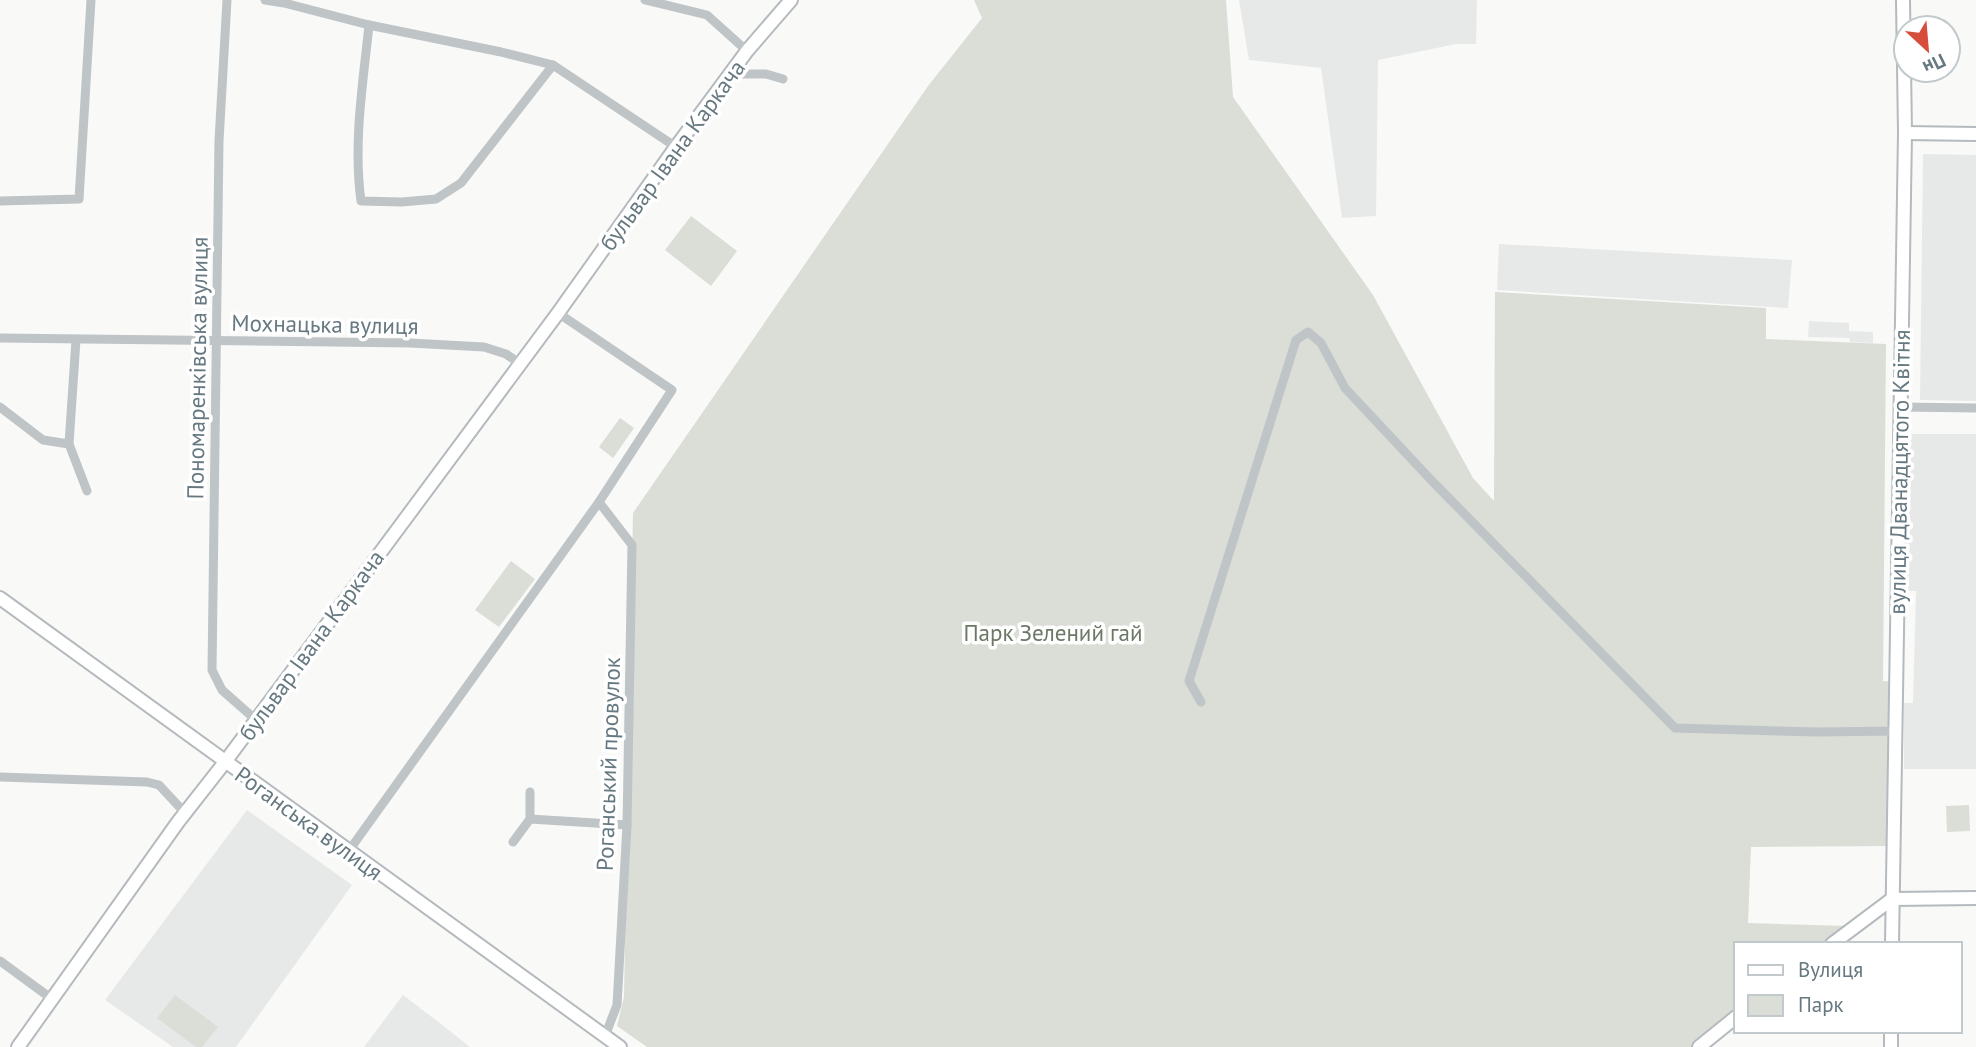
<svg xmlns="http://www.w3.org/2000/svg" width="1976" height="1047" viewBox="0 0 1976 1047" font-family="'PT Sans',sans-serif">
<style>
.built{fill:#e7e9e8}
.green{fill:#daded7}
.lines{fill:none;stroke-linecap:round;stroke-linejoin:round}
.secondary-casing{stroke:#b4babe;stroke-width:16}
.street{stroke:#bfc4c7;stroke-width:9}
.secondary{stroke:#fff;stroke-width:12}
.labels{text-anchor:middle;dominant-baseline:central;stroke-width:7;stroke-linejoin:round;paint-order:stroke}
.street-label{font-size:23px;fill:#667880;stroke:#fff}
.park-label{font-size:23px;fill:#6b7965;stroke:#fff}
</style>
<rect width="100%" height="100%" fill="#f9f9f8"/>
<g class="built">
<path d="M1239 0H1477L1476 44H1456L1378 60 1376 216 1342 218 1321 68 1249 60Z"/>
<path d="M1923 154 1976 155V401L1920 400Z"/>
<path d="M1499 244 1792 260 1788 308 1497 290Z"/>
<path d="M1809 321 1849 323V331L1873 332V343L1850 342 1849 338 1808 337Z"/>
<path d="M1909 434H1976V769H1904V703H1913L1916 591H1907Z"/>
<path d="M247 810 352 885 236 1047H173L105 1000Z"/>
<path d="M403 995 441 1024 470 1047H364Z"/>
</g>
<g class="green">
<path d="M974 0H1226L1233 97 1373 295 1473 478 1494 501 1495 292 1766 308V339L1886 344 1883 681 1897 682 1893 846 1751 847 1748 923 1847 926 1825 944H1736V1013L1692 1047H647L617 1026 624 997 633 513 928 86 982 18Z"/>
<path d="M691 216 737 251 711 286 665 250Z"/>
<path d="M620 418 634 428 613 458 599 447Z"/>
<path d="M511 561 535 579 499 627 475 610Z"/>
<path d="M1969 805 1970 831 1947 832 1946 806Z"/>
<path d="M175 995 218 1027 202 1047H196L157 1018Z"/>
</g>
<g class="lines">
<defs>
<g id="secondary">
<path d="M1905 133 1976 134"/>
<path d="M0 598 620 1047"/>
<path d="M1832 944 1892 899 1976 898"/>
<path d="M1892 944 1905 133 1903 0"/>
<path d="M18 1047 178 822 225 762 558 313 676 147 747 51 791 0"/>
<path d="M1699 1047 1736 1017"/>
<path d="M1891 1047V1031"/>
</g>
</defs>
<use href="#secondary" class="secondary-casing"/>
<g class="street">
<path d="M227 0 219 141 212 670 222 690 255 719"/>
<path d="M265 0 284 3 369 25 501 52 553 65 676 147"/>
<path d="M645 0 707 15 747 51"/>
<path d="M369 25C363 83 353 143 361 201L402 202 436 199 461 183 553 65"/>
<path d="M730 74H766L783 79"/>
<path d="M0 201 79 199 91 0"/>
<path d="M0 338 410 343 484 347 506 354 519 363"/>
<path d="M0 407 43 440 69 444 87 491"/>
<path d="M1900 407 1976 408"/>
<path d="M69 444 76 340"/>
<path d="M599 502 632 545 627 825 617 1005 605 1036"/>
<path d="M1201 702 1189 681 1296 340 1308 332 1321 343 1345 388 1432 481 1675 728 1818 732 1895 731"/>
<path d="M0 777 147 782 159 785 185 813"/>
<path d="M530 819 627 825"/>
<path d="M513 842 530 819V792"/>
<path d="M348 852 599 502 672 390 558 313"/>
<path d="M0 961 52 999"/>
</g>
<use href="#secondary" class="secondary"/>
</g>
<g class="labels">
<g class="street-label">
<text transform="translate(672 155) rotate(-54)">бульвар Івана Каркача</text>
<text transform="translate(325 324) rotate(1)">Мохнацька вулиця</text>
<text transform="translate(197 368) rotate(-89)">Пономаренківська вулиця</text>
<text transform="translate(1899 472) rotate(-89)">вулиця Дванадцятого Квітня</text>
<text transform="translate(311 645) rotate(-54)">бульвар Івана Каркача</text>
<text transform="translate(608 764) rotate(-88)">Роганський провулок</text>
<text transform="translate(309 823) rotate(36)">Роганська вулиця</text>
</g>
<g class="park-label">
<text x="1053" y="632">Парк Зелений гай</text>
</g>
</g>
<rect x="1734" y="942" width="228" height="91" fill="#ffffff" stroke="#c2c9cc" stroke-width="2"/>
<rect x="1748" y="965" width="35" height="10" fill="#ffffff" stroke="#c2c9cc" stroke-width="2"/>
<text x="1798" y="977" font-size="21" fill="#667880">Вулиця</text>
<rect x="1748" y="995" width="35" height="21" fill="#daded7" stroke="#c2c9cc" stroke-width="2"/>
<text x="1798" y="1012" font-size="21" fill="#667880">Парк</text>
<g transform="translate(1927 49) rotate(154)"><circle r="33" fill="#ffffff" stroke="#c2c9cc" stroke-width="2"/>
<path d="M0-5L12 26L0 18L-12 26Z" fill="#d64e3b"/>
<text y="-10" font-size="19" font-weight="bold" text-anchor="middle" fill="#667880">Пн</text>
</g>
</svg>
